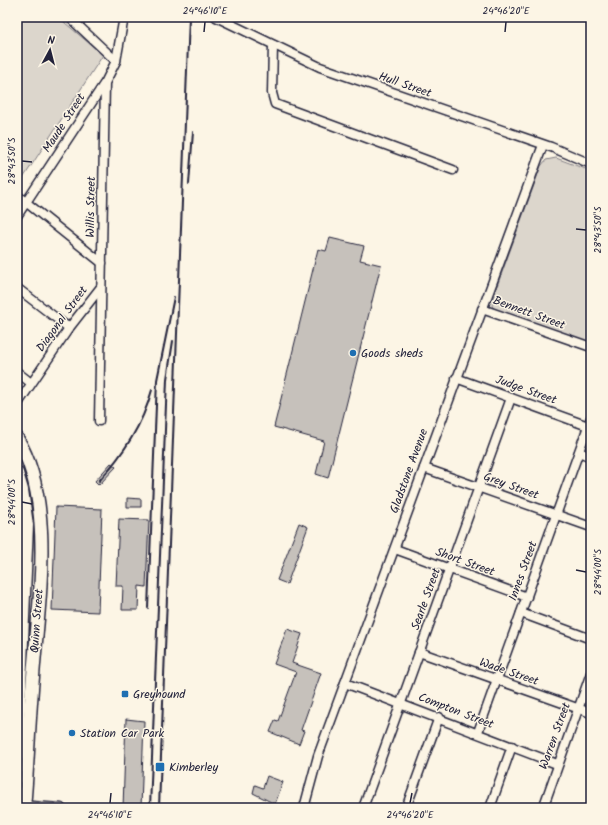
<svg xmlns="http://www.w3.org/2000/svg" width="608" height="825" viewBox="0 0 608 825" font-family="Kalam,sans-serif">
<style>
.green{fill:#dcd6cc;stroke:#7f7c84}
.building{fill:#c6c1bb;stroke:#22223b}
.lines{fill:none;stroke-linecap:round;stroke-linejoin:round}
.minor-casing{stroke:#22223b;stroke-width:11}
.highway-casing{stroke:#22223b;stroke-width:15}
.minor{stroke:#fcf5e5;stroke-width:8}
.highway{stroke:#fcf5e5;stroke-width:12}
.rail{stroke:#22223b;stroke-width:2}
.ticks{fill:none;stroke:#22223b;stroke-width:1.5}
.poi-dot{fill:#1f6fb2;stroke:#fcf5e5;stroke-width:1.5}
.labels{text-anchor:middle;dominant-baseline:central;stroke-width:3;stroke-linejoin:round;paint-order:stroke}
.street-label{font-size:12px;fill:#22223b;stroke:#fcf5e5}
.poi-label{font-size:12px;fill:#22223b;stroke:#fcf5e5;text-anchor:start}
.neatline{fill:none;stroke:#22223b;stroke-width:1.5}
.ticks-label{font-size:10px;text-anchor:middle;fill:#22223b}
</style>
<rect width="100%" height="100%" fill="#fcf5e5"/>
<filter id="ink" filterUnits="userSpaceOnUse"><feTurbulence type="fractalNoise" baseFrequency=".025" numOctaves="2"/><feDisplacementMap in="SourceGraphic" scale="8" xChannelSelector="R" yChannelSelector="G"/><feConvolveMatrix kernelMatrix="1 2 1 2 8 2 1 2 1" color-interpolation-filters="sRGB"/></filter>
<g filter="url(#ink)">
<g class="green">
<path d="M17 17H58L103 55 20 183 17 180Z"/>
<path d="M556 158 591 171V345L497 311 492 306 493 297 541 166 546 160Z"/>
</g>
<g class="building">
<path d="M330 238 364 246 360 260 381 265 328 478 316 474 324 441 274 427 318 249 326 251Z"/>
<path d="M111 463 116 467 99 485 95 481Z"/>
<path d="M127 498 141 499V507H127Z"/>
<path d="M56 507 102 509 98 612 52 610Z"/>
<path d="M119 519 149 520 146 587 139 586 138 610H122L123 586H116Z"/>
<path d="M299 523 308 527 287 584 277 580Z"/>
<path d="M287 629 302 634 292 663 321 673 301 730 304 731 299 744 270 732 275 720 278 721 296 672 274 664Z"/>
<path d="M126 719 144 721 141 808H123Z"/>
<path d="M267 776 283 782 275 804 253 793 255 785 263 788Z"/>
</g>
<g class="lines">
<defs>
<g id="minor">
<path d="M69 17 116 61"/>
<path d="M216 17 320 67 551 147 591 164"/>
<path d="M273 45 272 93 275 104 453 170"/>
<path d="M17 195 102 263"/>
<path d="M17 216 104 84"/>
<path d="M17 288 69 328"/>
<path d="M482 309 591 347"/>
<path d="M17 372 31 383"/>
<path d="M456 378 588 426"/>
<path d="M17 405 69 328 101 287"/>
<path d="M99 421 105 83 116 61 124 17"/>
<path d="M579 452 591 457"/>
<path d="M424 468 591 527"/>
<path d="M395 549 527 597"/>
<path d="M521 613 591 639"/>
<path d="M419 652 591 713"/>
<path d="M345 683 557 764"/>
<path d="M478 732 591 418"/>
<path d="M17 805 61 808"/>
<path d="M304 808 318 756 543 145"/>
<path d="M363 808 511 398"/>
<path d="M406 808 439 717"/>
<path d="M490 808 512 746"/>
<path d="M543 808 591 673"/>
</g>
<g id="highway">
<path d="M17 438C56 502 38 605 33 677 29 721 28 765 24 808"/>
<path d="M17 473 22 490 27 525 17 755"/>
</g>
</defs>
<use href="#minor" class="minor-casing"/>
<use href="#highway" class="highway-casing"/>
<use href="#minor" class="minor"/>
<use href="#highway" class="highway"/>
<g class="rail">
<path d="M189 184 193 132"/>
<path d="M99 481C124 453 142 426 152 390"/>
<path d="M148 608 157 380 174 297"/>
<path d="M150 808 167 379 173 341"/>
<path d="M159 808 189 17"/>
</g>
</g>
</g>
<path class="ticks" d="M204 32 205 22M505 32 506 22M22 161 32 162M576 229 586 230M22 502 32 504M576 570 586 572M110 803 111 793M410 803 412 793"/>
<g class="poi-dot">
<circle cx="353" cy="353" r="4"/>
<rect x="121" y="690" width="8" height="8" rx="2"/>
<circle cx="72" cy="733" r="4"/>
<rect x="155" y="762" width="10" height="10" rx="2"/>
</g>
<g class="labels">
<g class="street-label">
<text transform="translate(405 85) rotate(19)">Hull Street</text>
<text transform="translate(64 123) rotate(-57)">Maude Street</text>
<text transform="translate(91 207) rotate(-89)">Willis Street</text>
<text transform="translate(529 313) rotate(20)">Bennett Street</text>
<text transform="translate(62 319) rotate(-54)">Diagonal Street</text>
<text transform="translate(526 390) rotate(20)">Judge Street</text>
<text transform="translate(409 471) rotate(-70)">Gladstone Avenue</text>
<text transform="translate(511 486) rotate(20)">Grey Street</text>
<text transform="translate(465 562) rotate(20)">Short Street</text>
<text transform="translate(523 571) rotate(-70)">Innes Street</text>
<text transform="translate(426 599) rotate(-70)">Searle Street</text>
<text transform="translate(37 621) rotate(-86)">Quinn Street</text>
<text transform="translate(509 672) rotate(19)">Wade Street</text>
<text transform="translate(456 711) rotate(21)">Compton Street</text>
<text transform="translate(555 736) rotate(-70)">Warren Street</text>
</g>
<g class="poi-label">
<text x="361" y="353">Goods sheds</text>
<text x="133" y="694">Greyhound</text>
<text x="80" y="733">Station Car Park</text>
<text x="169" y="767">Kimberley</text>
</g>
</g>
<rect width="608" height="825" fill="none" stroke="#fcf5e5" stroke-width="44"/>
<g transform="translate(50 50) rotate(7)" stroke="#fcf5e5" stroke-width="3" paint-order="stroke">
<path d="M0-3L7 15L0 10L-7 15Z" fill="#22223b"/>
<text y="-6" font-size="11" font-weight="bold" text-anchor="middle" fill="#22223b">N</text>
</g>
<rect x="22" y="22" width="564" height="781" class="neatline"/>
<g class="ticks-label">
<text x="205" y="14">24°46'10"E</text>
<text x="506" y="14">24°46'20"E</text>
<text transform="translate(11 161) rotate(-90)" y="4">28°43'50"S</text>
<text transform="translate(597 230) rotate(-90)" y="4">28°43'50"S</text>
<text transform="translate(11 502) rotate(-90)" y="4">28°44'00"S</text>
<text transform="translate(597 572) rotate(-90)" y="4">28°44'00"S</text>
<text x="110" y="818">24°46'10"E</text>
<text x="410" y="818">24°46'20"E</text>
</g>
</svg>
